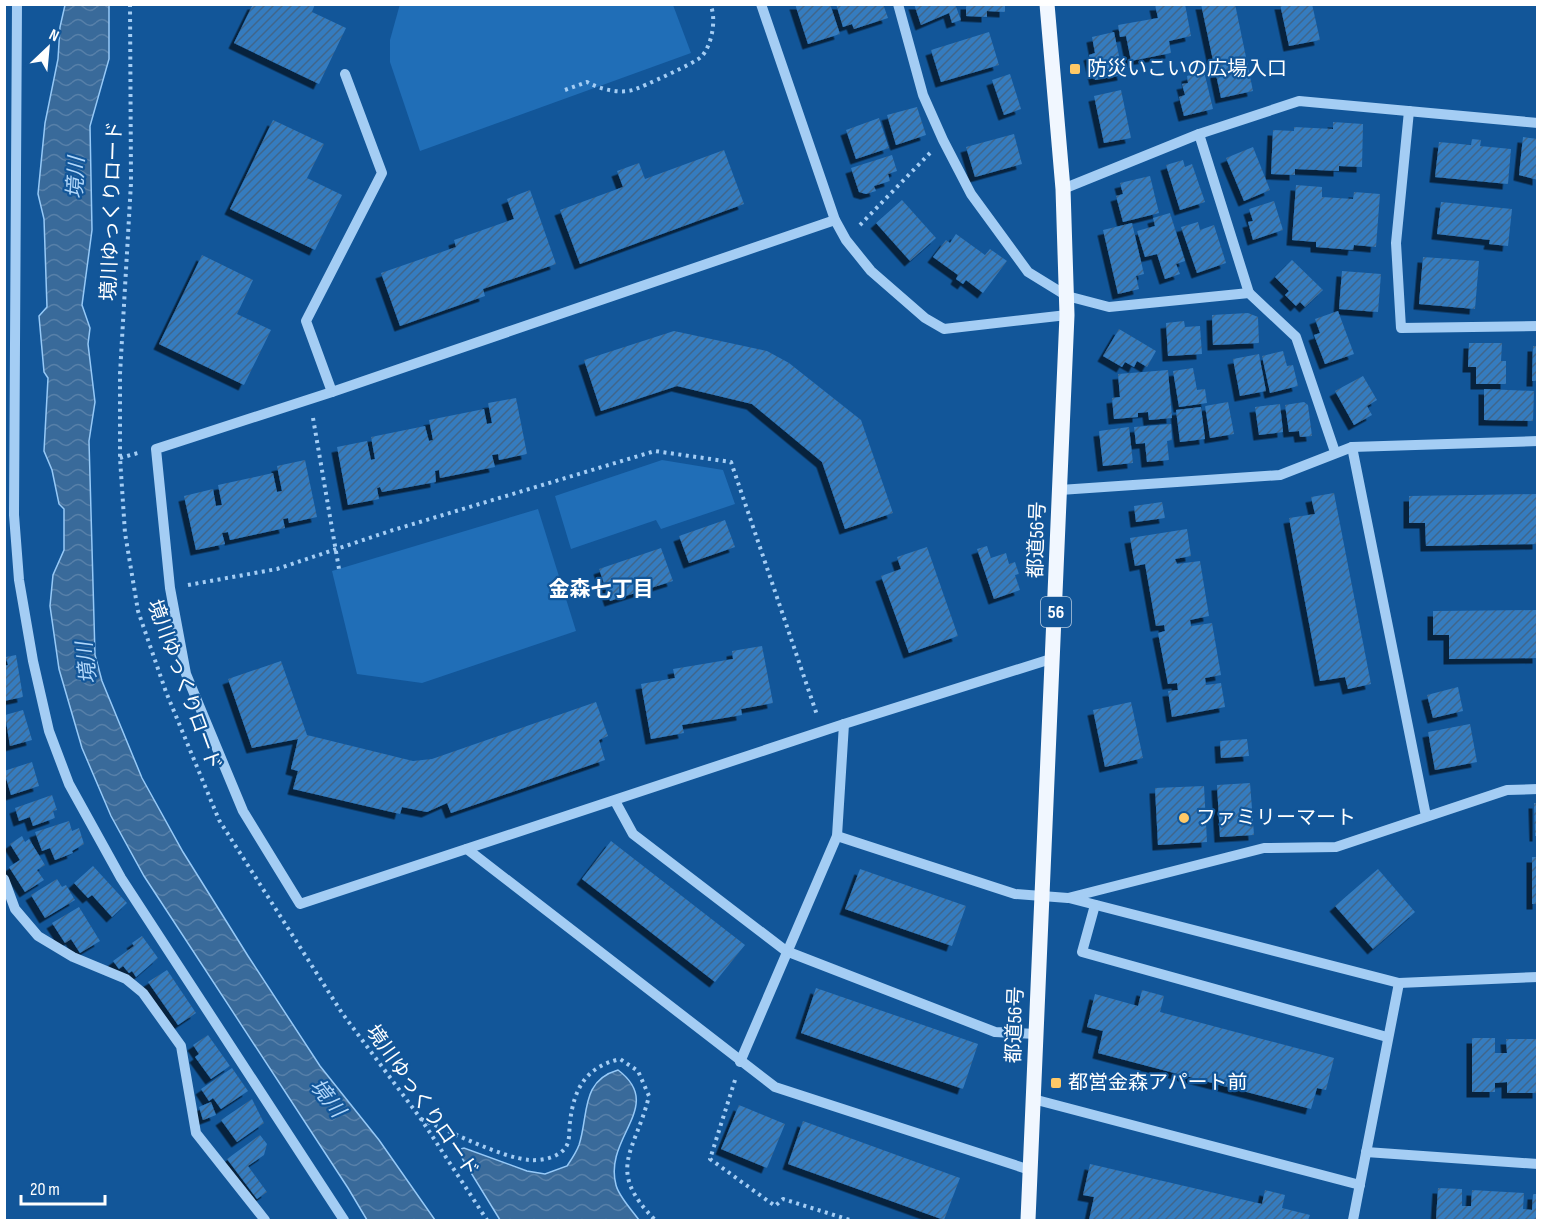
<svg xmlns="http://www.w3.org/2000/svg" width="1542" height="1225" viewBox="0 0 1542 1225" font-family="'Sofia Sans Condensed','Noto Sans JP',sans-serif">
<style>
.park{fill:#206eb7}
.water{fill:url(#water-waves);stroke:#96c9f7;stroke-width:1.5}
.building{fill:url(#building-hatch);filter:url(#shadow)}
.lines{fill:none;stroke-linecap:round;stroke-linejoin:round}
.path{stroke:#a4cdf4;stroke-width:4;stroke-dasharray:3 4.5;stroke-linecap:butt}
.minor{stroke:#a4cdf4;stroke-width:10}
.major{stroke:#f1f7ff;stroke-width:15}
.poi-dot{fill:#ffc967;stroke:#125699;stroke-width:2}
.labels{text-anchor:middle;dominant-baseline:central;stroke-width:4.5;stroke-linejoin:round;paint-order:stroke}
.shield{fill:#125699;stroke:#b8cce0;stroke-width:1.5}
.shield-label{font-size:18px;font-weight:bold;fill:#fff}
.poi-label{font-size:20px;fill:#fff;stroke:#125699;text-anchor:start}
.street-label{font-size:20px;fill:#fff;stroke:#125699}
.water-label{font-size:21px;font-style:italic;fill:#b1d7fa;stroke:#125699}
.neighbourhood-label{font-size:21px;font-weight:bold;fill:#fff;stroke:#125699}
</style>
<defs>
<pattern id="water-waves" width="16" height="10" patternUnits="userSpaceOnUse" patternTransform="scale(1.5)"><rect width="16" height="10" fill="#396a9a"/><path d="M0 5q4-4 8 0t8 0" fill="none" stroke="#5780a9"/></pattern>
<pattern id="building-hatch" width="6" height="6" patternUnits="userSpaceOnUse" patternTransform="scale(1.5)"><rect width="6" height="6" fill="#357cbf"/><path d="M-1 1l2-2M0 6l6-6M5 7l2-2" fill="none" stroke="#3f668b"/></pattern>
<filter id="shadow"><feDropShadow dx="-5.5" dy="5.5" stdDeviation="0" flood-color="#0009"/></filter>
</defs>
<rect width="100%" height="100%" fill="#125699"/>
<g class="park">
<path d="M400 4 673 5 691 53 420 151 390 62V40Z"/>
<path d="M662 460 723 470 735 504 661 529 656 520 571 549 555 496Z"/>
<path d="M538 509 576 631 422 683 357 674 332 571Z"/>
</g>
<g class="water">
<path d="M65 5H109V59L90 126 92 230 82 305 90 328 88 344 95 402 89 441 95 655 102 681 142 778 183 852 248 956 320 1066 379 1140 435 1220H367L348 1188 144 876 111 816 82 748 59 669 50 606 53 575 64 550V509L59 504 52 470 44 451 48 378 44 372 39 316 47 307 44 219 38 194 45 123 58 59 60 27Z"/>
<path d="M618 1070C666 1106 603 1137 616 1185 619 1197 632 1210 639 1220H500L457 1150 464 1148 527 1171 545 1174 567 1166C571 1160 576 1153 579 1145 589 1115 580 1081 618 1070Z"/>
</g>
<g class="building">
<path d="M253 4H315L312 12 346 28 319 84 234 43Z"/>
<path d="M795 4H830L840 34 808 44Z"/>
<path d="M836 4H883L888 18 854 29 852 24 843 27Z"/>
<path d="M914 4H955L961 20 952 23 949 13 921 25Z"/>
<path d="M966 4H1005V12L987 11V17L966 16Z"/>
<path d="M1185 4 1191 36 1169 41 1171 53 1131 61 1126 36 1120 37 1118 25 1158 18 1155 5Z"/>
<path d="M1201 4H1235L1253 91 1221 98Z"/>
<path d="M1280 4H1312L1320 40 1289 46Z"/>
<path d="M989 32 999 65 941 82 931 50Z"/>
<path d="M1114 32 1123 75 1095 80 1089 55 1095 53 1092 37Z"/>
<path d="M1204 71 1213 109 1184 116 1179 97 1185 95 1182 84 1188 83 1187 76Z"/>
<path d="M1010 74 1021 109 1004 115 992 80Z"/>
<path d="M1121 90 1131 138 1104 143 1094 96Z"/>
<path d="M917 107 926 135 896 145 887 115Z"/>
<path d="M879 118 889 148 856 159 846 130Z"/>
<path d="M273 120 324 144 307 178 342 195 315 250 230 209Z"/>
<path d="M1333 122 1363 124 1362 167 1339 166V171L1295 169V175L1271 174 1273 130 1294 131V127L1333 129Z"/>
<path d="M1014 134 1022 164 975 177 966 147Z"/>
<path d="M1523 137 1538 139V180L1519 175Z"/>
<path d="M1472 139 1481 140 1480 146 1511 149 1508 184 1435 177 1439 142 1471 145Z"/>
<path d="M1253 147 1270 190 1244 201 1226 158Z"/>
<path d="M724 150 744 204 580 264 560 210 623 187 617 171 639 163 645 179Z"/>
<path d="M892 155 897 171 888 174 890 181 874 186 876 191 866 194 859 192 851 168Z"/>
<path d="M1183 160 1185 167 1192 164 1205 202 1180 210 1166 165Z"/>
<path d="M1150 176 1159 213 1123 222 1116 196 1123 194 1120 183Z"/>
<path d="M1296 185 1322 187V197L1353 199 1354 192 1380 194 1376 247 1354 245 1353 250 1316 247V242L1292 240Z"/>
<path d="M530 190 556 264 483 289 485 296 400 326 381 273 456 247 454 240 514 219 507 199Z"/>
<path d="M902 200 936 238 910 261 876 223Z"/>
<path d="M1274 201 1283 230 1253 240 1248 222 1253 221 1249 209Z"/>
<path d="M1441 202 1512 209 1508 246 1489 244 1490 240 1437 234Z"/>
<path d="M1170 213 1185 261 1176 264 1180 274 1165 279 1157 254 1145 257 1137 231 1155 226 1153 218Z"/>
<path d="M1198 222 1200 230 1214 225 1226 263 1197 273 1181 227Z"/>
<path d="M1132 223 1144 274 1136 276 1139 289 1118 294 1103 230Z"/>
<path d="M956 234 985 255 990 249 1007 261 983 293 966 280 963 284 956 279 958 275 933 257 946 240 950 243Z"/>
<path d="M202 255 253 280 237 314 271 330 244 385 159 344Z"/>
<path d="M1423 257 1479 261 1475 309 1419 304Z"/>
<path d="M1292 260 1323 290 1305 307 1300 302 1296 306 1285 295 1289 291 1275 277Z"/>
<path d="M1342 271 1381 274 1378 312 1339 309Z"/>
<path d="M1338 311 1354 354 1325 364 1314 335 1320 333 1315 319Z"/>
<path d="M1248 313 1258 317 1259 343 1213 345 1212 315Z"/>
<path d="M1184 321 1185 327 1200 326 1202 354 1168 356 1166 323Z"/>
<path d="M1119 329 1156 351 1147 367 1137 361 1134 367 1125 362 1122 367 1103 356Z"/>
<path d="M674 331 767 351 789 363 861 420 893 513 845 529 822 462 752 404 677 386 601 411 584 360Z"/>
<path d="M1469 343H1502L1501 361H1506V384H1476V367H1468Z"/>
<path d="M1533 346H1538V381H1532Z"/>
<path d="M1283 351 1287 366 1293 365 1298 386 1270 393 1262 356Z"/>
<path d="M1259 354 1266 391 1240 396 1233 359Z"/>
<path d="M1193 368 1197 390 1205 389 1207 403 1179 407 1173 371Z"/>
<path d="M1168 370 1172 418 1149 420 1148 412 1138 413V417L1114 419 1112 398 1120 397 1118 374Z"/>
<path d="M1363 376 1377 400 1367 406 1372 415 1354 425 1335 391Z"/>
<path d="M1484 389 1534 391 1533 421 1484 420Z"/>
<path d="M516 398 527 454 499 460 498 454 492 455 495 467 440 478 439 470 435 471 436 482 382 492 380 487 377 488 379 499 348 505 337 447 367 441 371 460 375 459 371 437 425 426 429 441 433 440 429 420 484 409 487 424 492 423 488 403Z"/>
<path d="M1228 402 1234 434 1210 438 1205 406Z"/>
<path d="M1304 402 1308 405 1312 436 1300 437 1299 431 1289 432 1285 405Z"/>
<path d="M1280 404 1283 432 1259 435 1255 407Z"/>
<path d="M1201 407 1205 439 1180 442 1176 410Z"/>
<path d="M1171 424 1172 440 1167 441 1169 460 1147 462 1145 443 1136 444 1134 427Z"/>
<path d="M1129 427 1133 463 1103 466 1099 431Z"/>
<path d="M305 460 317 517 289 523 288 518 283 519 285 528 230 540 228 532 222 533 225 544 196 550 184 496 213 489 216 506 222 505 218 485 273 473 277 492 282 491 277 466Z"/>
<path d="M1334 493 1371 684 1348 689 1345 677 1320 681 1289 518 1315 514 1311 497Z"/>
<path d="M1538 494V544L1426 546 1425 523H1409V496Z"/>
<path d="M1162 502 1165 518 1136 522 1134 506Z"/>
<path d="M725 520 735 547 689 563 679 536Z"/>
<path d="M1187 529 1191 556 1175 559 1177 564 1200 561 1209 616 1190 620 1191 626 1212 623 1221 675 1205 678 1206 685 1221 683 1225 707 1172 717 1168 691 1178 690 1177 683 1168 684 1158 633 1165 631 1164 625 1156 626 1145 564 1135 566 1130 538Z"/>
<path d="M987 546 991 558 1006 553 1009 564 1015 562 1019 574 1015 575 1020 590 994 599 977 549Z"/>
<path d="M927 547 958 636 909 653 881 576 901 569 897 557Z"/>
<path d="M661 548 673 581 610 601 599 569Z"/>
<path d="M1538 610V658L1449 659V635H1433V611Z"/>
<path d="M762 646 773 703 741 709 742 715 682 725 684 733 651 739 641 684 675 678 673 669 733 659 732 651Z"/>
<path d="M16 655 23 697 4 701V666L8 665 6 657Z"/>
<path d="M281 661 307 735 413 761 432 759 596 702 608 736 599 740 605 760 451 813 447 803 427 812 402 807 400 814 293 789 298 771 291 769 298 739 252 748 228 679Z"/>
<path d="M1458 687 1463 711 1433 718 1427 695Z"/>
<path d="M1131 702 1143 758 1105 767 1093 710Z"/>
<path d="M23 710 32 740 10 746 5 715Z"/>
<path d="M1470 724 1477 762 1435 770 1428 732Z"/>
<path d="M1247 739 1249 756 1221 758 1220 741Z"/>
<path d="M32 762 39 786 11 795 4 771Z"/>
<path d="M1250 783 1254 835 1220 837 1217 785Z"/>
<path d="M1204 786 1207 842 1158 845 1155 788Z"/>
<path d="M52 795 57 810 53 811 55 818 33 826 30 817 19 821 15 808Z"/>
<path d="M1534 803H1538V836H1535Z"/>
<path d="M69 821 72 831 79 828 84 844 72 851 73 853 55 860 50 848 42 851 35 832Z"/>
<path d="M22 836 25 842 29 839 45 865 37 870 44 880 25 892 9 867 20 860 10 844Z"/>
<path d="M611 841 745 945 715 982 582 879Z"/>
<rect x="1532" y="857" width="6" height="47"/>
<path d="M93 866 127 903 112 917 92 895 88 898 74 883Z"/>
<path d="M860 869 966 906 952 946 845 909Z"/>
<path d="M1378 869 1415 912 1373 949 1335 906Z"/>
<path d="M57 879 62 887 66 885 75 900 45 918 31 895Z"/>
<path d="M79 907 100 941 80 953 71 939 65 943 52 923Z"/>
<path d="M142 936 158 958 136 977 132 971 129 973 123 966 119 969 113 961 134 946 132 943Z"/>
<path d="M167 970 196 1013 178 1025 148 982Z"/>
<path d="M816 988 978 1044 963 1089 801 1033Z"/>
<path d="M1142 990 1164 996 1160 1012 1334 1058 1326 1090 1317 1088 1311 1109 1098 1053 1103 1031 1087 1027 1095 994 1138 1006Z"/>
<path d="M208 1035 230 1066 211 1079 195 1057 199 1054 193 1045Z"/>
<path d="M1472 1038H1495V1053H1507L1506 1039H1538V1093H1507V1082L1495 1083V1092H1472Z"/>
<path d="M232 1068 248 1091 221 1109 213 1098 209 1101 201 1089Z"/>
<path d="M252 1099 264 1123 237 1142 221 1120Z"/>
<path d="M211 1102 216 1115 203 1120 199 1107Z"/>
<path d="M739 1105 785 1124 767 1168 721 1149Z"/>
<path d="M803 1121 960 1178 944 1220 788 1164Z"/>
<path d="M260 1135 267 1144 264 1155 248 1166 267 1192 257 1199 227 1159Z"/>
<path d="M1090 1164 1262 1204 1265 1190 1285 1195 1282 1208 1310 1215 1308 1220H1089L1094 1197 1083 1195Z"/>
<path d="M1438 1188 1462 1189V1206H1471L1472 1190 1524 1193 1523 1209 1532 1210 1533 1194H1538V1220H1436Z"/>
</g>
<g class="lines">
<g class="path">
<path d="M130 4 131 183 120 374V458L125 533 138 611 166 692 219 820 342 1013 421 1119 487 1220"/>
<path d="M565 90 587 82C600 89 618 94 633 90 642 87 695 63 701 57 712 46 717 18 710 4"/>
<path d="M860 225 930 153"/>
<path d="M313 418 339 569"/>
<path d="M120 458 138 453"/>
<path d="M188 585 277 569 390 531 655 451 731 462 817 715"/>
<path d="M735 1080 710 1159 775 1206 783 1199 850 1220"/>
<path d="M421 1119C449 1131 502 1158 530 1160 543 1161 561 1157 567 1145 570 1139 569 1128 570 1122 574 1088 586 1067 620 1059L638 1071 649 1096C635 1153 605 1169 655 1220"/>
</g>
<g class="minor">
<path d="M17 4 14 515 19 580 33 661 49 731 69 784 121 878 344 1220"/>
<path d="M761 4 835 220 846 240 871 271 925 318 944 329 1067 315"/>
<path d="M898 4 923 95 943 140 971 194 1028 272 1067 296 1109 307 1249 293 1296 337 1335 452"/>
<path d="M1409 111 1396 243 1401 328 1538 326"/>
<path d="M1199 134 1249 293"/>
<path d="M1063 189 1199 134 1299 101 1538 123"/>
<path d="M835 220 332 392 156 449 170 588 186 674 243 811 300 904 844 724 1054 658"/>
<path d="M332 392 306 321 382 173 345 74"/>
<path d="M1352 447 1426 816"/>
<path d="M1060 490 1280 475 1352 447 1538 441"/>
<path d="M615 801 633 834 786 951 995 1032 1036 1034"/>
<path d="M837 836 1015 894 1068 898 1264 848 1336 847 1507 790 1538 789"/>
<path d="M467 849 775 1087 1030 1170"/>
<path d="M4 879 15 909 38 936 73 957 126 979 143 993 181 1046 196 1133 265 1220"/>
<path d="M1069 898 1399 983 1538 977"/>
<path d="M1095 905 1082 952 1387 1037"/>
<path d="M740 1062 837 836 844 724"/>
<path d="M1033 1099 1360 1185"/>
<path d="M1366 1152 1538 1164"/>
<path d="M1353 1220 1399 983"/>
</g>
<path class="major" d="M1028 1220 1067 315 1063 189 1047 4"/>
</g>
<g class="poi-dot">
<rect x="1069" y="63" width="12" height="12" rx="3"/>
<circle cx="1184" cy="818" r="6"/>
<rect x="1050" y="1077" width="12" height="12" rx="3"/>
</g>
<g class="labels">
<rect class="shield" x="1041" y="597" width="30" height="30" rx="4.5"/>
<g class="shield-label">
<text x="1056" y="612">56</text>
</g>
<g class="poi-label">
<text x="1087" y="69">防災いこいの広場入口</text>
<text x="1196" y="818">ファミリーマート</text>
<text x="1068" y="1083">都営金森アパート前</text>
</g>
<g class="street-label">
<text transform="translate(112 211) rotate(-88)">境川ゆっくりロード</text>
<text transform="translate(1037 540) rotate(-88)">都道56号</text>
<text transform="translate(184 685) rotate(70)">境川ゆっくりロード</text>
<text transform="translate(1015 1025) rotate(-88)">都道56号</text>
<text transform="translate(422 1101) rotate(55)">境川ゆっくりロード</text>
</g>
<g class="water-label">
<text transform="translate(76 178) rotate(-87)">境川</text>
<text transform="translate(87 663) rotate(-97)">境川</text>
<text transform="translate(327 1098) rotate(52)">境川</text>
</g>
<g class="neighbourhood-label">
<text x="601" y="589">金森七丁目</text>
</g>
</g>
<rect width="1542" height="1225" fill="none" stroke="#ffffff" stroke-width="12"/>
<g transform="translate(48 48) rotate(26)" stroke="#125699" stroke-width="4.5" paint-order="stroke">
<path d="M0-4.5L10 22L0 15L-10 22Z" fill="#ffffff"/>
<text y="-9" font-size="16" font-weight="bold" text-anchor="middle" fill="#ffffff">N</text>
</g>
<path d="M21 1195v9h84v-9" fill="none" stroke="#ffffff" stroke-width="3"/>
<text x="30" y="1195" font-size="18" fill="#ffffff" stroke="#125699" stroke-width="4.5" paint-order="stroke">20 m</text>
</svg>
